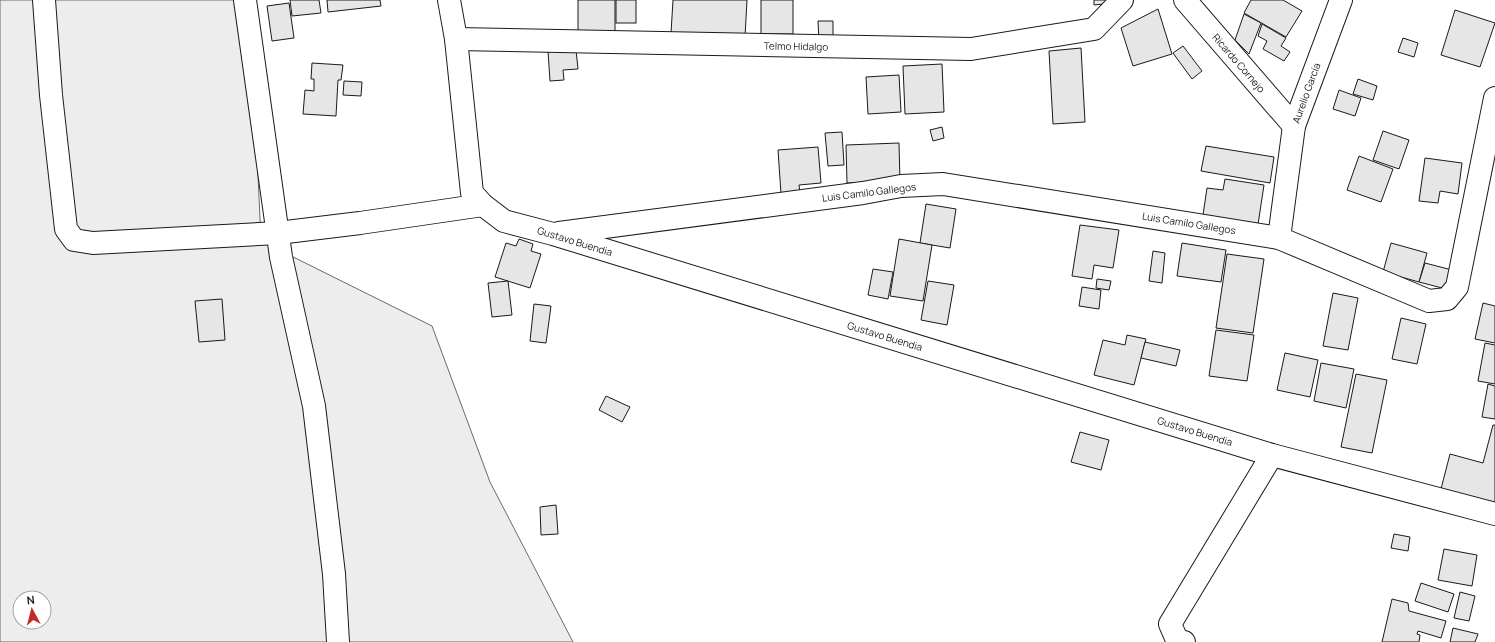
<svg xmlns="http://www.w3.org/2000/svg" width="1495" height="642" viewBox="0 0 1495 642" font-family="Manrope,sans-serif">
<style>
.built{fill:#ededed;stroke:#6a6a6a;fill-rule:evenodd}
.building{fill:#e6e6e6;stroke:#1a1a1a}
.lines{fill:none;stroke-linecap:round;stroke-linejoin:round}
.minor-casing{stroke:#1a1a1a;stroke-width:24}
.minor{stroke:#fff;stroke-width:22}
.labels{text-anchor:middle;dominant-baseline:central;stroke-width:3;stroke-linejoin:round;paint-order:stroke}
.street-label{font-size:10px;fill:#1a1a1a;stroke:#fff}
</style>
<rect width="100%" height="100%" fill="#fff"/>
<path class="built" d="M0 0H250L261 241 432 326 490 482 573 642H0ZM20 598H44V622H20Z"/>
<g class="building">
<path d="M290 0H319L321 13 292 16Z"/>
<path d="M327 0H380L381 6 328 12Z"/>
<rect x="578" y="0" width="37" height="35"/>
<rect x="616" y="0" width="20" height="23"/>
<path d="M673 0H747L745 37 671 33Z"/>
<rect x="761" y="0" width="32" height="34"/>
<path d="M1094 0H1112L1113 3 1094 5Z"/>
<path d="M1251 0H1283L1302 11 1286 37 1244 13Z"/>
<path d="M289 3 294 38 272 41 267 6Z"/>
<path d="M1158 9 1172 54 1133 66 1121 28Z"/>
<path d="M1455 10 1495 23 1480 67 1441 55Z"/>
<path d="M1244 14 1261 23 1249 54 1235 40Z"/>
<path d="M818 21H833V42H819Z"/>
<path d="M1262 24 1286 38 1281 46 1290 52 1284 61 1263 49 1267 41 1258 36Z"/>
<path d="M1403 38 1418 43 1414 57 1398 52Z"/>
<path d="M1183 46 1202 71 1192 79 1173 53Z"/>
<path d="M1081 48 1085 122 1053 124 1049 51Z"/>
<path d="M576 50 578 69 563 70 564 80 550 81 548 51Z"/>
<path d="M312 63 343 65 341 80H338L336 116 303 114 305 90 314 91V79H311Z"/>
<path d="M942 64 944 112 905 114 903 66Z"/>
<path d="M899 75 901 112 868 114 866 77Z"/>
<path d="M1358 79 1377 86 1373 100 1353 94Z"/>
<path d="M344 81 362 82 361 96 343 95Z"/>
<path d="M1339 90 1361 98 1355 116 1333 109Z"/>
<path d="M942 127 944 138 933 141 930 130Z"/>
<path d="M1383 131 1409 140 1399 169 1373 160Z"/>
<path d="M842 132 844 165 828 166 825 133Z"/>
<path d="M899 143 900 182 847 183 846 145Z"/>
<path d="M1206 146 1274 157 1270 183 1201 171Z"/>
<path d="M818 147 821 183 799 185 800 193 781 194 778 150Z"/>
<path d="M1359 156 1393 169 1381 202 1347 190Z"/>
<path d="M1425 158 1462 163 1458 194 1440 191 1438 203 1419 201Z"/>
<path d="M1225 179 1264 185 1257 231 1203 215 1207 188 1223 190Z"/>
<path d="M926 204 956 209 950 248 920 243Z"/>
<path d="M1080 225 1119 230 1113 268 1094 265 1092 279 1072 276Z"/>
<path d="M519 239 533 244 531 251 541 254 530 288 495 277 506 243 516 246Z"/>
<path d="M899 239 932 245 923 301 890 296Z"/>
<path d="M1182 243 1226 250 1221 282 1177 276Z"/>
<path d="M1391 243 1427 253 1419 282 1383 272Z"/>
<path d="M1153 251 1165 253 1162 283 1149 281Z"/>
<path d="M1227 254 1264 259 1253 333 1216 328Z"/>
<path d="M1425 263 1452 270 1446 289 1419 282Z"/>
<path d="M873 269 893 272 888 299 868 295Z"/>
<path d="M1097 279 1111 281 1109 290 1096 288Z"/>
<path d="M508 281 512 315 492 317 488 283Z"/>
<path d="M928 281 954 285 947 325 921 320Z"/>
<path d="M1082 287 1101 290 1099 309 1079 306Z"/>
<path d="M1333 293 1358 298 1348 350 1323 346Z"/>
<path d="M222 299 225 340 199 342 195 301Z"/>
<path d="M1483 303 1495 306V343L1475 339Z"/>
<path d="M534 304 551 306 546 343 530 341Z"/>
<path d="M1401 318 1426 324 1417 364 1392 359Z"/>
<path d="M1216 330 1254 335 1247 381 1209 376Z"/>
<path d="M1127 335 1146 339 1134 385 1094 375 1103 340 1125 345Z"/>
<path d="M1145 342 1180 350 1176 366 1141 358Z"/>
<path d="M1485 343 1495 345V384L1478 381Z"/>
<path d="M1285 353 1318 360 1310 397 1277 390Z"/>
<path d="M1321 363 1354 369 1346 408 1314 401Z"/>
<path d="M1356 374 1387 380 1372 453 1341 447Z"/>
<path d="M1488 384 1495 386V419L1482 417Z"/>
<path d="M606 396 630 407 622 422 599 410Z"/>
<path d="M1493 425H1495V508L1441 489 1450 454 1483 463Z"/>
<path d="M1080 432 1109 440 1101 470 1071 462Z"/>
<path d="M556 505 558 534 541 535 540 507Z"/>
<path d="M1394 534 1410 537 1408 551 1391 548Z"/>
<path d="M1444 549 1477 555 1472 586 1438 580Z"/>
<path d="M1421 583 1454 594 1448 612 1415 601Z"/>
<path d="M1460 592 1475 596 1469 621 1454 618Z"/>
<path d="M1392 599 1408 603 1409 611 1446 621 1441 638 1418 631 1417 634 1420 635 1419 642H1382Z"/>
<path d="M1453 628 1478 634 1475 642H1450Z"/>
</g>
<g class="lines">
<defs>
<g id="minor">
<path d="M44 0 51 95 66 229 74 240 93 243 278 233 360 223 483 205"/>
<path d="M245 0 281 257 314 406 334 574 338 642"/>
<path d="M449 0 456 39 472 193 483 205 504 221 553 234 1272 455 1495 514"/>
<path d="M1185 0 1294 126"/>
<path d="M456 39 971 49 1094 29 1122 0"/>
<path d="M559 233 863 193 901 186 943 184 1279 238 1429 301 1447 299 1457 287 1495 98"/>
<path d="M1279 238 1294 126 1341 0"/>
<path d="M1184 642 1177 640 1170 624 1272 455"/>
</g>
</defs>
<use href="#minor" class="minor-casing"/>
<use href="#minor" class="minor"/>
</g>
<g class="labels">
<g class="street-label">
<text transform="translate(796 46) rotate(1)">Telmo Hidalgo</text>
<text transform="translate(1239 63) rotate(49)">Ricardo Cornejo</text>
<text transform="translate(1306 93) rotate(-70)">Aurelio García</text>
<text transform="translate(869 192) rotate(-7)">Luis Camilo Gallegos</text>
<text transform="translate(1189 223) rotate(9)">Luis Camilo Gallegos</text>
<text transform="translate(575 241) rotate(17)">Gustavo Buendia</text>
<text transform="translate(885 336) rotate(17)">Gustavo Buendia</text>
<text transform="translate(1195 431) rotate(17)">Gustavo Buendia</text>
</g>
</g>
<g transform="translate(32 610) rotate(353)"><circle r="19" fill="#ffffff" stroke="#a3a3a3"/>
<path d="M0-3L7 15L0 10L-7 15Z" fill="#c62828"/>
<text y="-6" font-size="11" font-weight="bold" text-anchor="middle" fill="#1a1a1a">N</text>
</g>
</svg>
